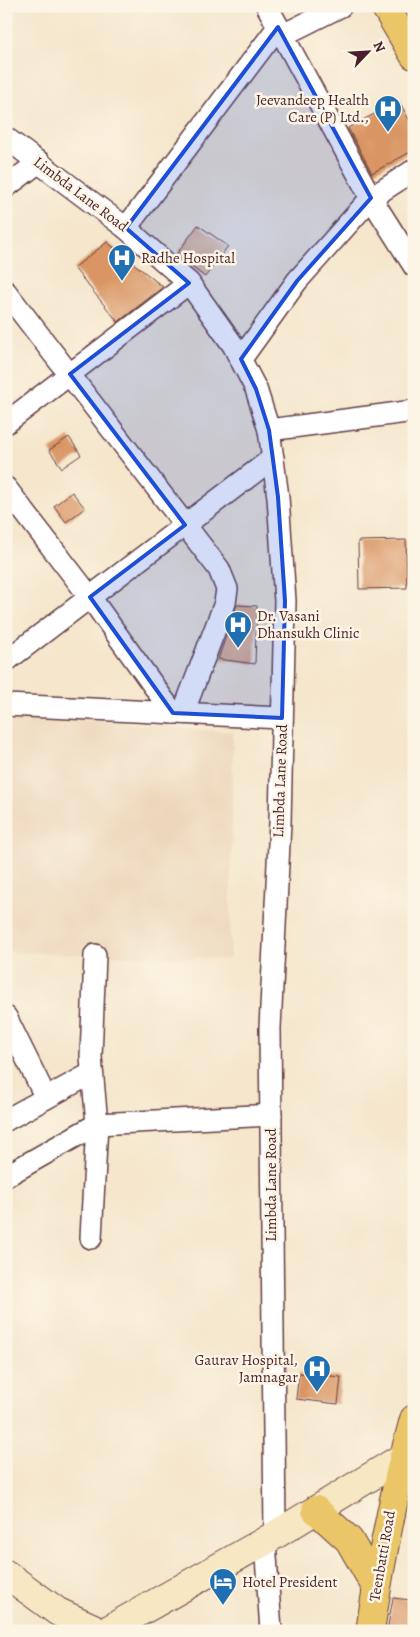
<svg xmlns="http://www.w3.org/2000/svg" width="420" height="1637" viewBox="0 0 420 1637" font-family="Alegreya,serif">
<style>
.built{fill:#edd7bb}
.building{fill:#d99564}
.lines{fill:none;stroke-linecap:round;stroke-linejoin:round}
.street-casing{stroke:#643d43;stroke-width:24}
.secondary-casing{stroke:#643d43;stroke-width:30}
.primary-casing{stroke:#643d43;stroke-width:30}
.street{stroke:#fff;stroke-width:21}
.secondary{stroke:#f7e8c3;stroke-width:28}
.primary{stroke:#ebc669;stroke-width:28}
.marked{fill:#1d4ed8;fill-opacity:0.2;stroke:#1d4ed8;stroke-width:4;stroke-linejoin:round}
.labels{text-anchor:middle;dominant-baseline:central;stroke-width:5;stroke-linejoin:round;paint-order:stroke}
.poi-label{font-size:15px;fill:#4a1f2b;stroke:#fcf5e5;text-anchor:start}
.street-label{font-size:15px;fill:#4a1f2b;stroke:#fcf5e5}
</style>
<rect width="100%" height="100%" fill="#fcf5e5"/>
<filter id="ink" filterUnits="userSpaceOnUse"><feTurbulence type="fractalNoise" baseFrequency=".02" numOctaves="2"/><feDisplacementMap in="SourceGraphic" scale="10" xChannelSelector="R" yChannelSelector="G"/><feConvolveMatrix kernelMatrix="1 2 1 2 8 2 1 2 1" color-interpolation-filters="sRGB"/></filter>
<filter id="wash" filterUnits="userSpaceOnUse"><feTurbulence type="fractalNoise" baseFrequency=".0096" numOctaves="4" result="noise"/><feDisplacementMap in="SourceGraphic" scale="20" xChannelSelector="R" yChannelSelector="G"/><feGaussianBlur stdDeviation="1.12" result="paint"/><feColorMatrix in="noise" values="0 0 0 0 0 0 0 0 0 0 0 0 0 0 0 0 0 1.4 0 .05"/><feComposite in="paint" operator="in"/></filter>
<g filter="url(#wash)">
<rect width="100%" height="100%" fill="#f5e6cc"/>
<path class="built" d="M6 713 233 732 230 959 6 952Z"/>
<g id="blocks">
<g class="building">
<path d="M399 101 414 129V150L372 173 348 128Z"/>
<path d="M198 225 228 246 205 277 176 255Z"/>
<path d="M107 242 163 287 118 322 74 268Z"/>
<path d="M69 437 81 455 62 468 49 450Z"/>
<path d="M72 492 85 508 66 522 54 506Z"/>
<path d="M406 540 407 588 359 589 358 541Z"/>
<path d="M237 605 257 606 255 664 218 659Z"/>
<path d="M299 1373 341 1377 338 1404 296 1399Z"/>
<path d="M393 1598 411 1600 410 1605H413L410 1631H387Z"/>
</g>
</g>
</g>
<g filter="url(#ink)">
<use href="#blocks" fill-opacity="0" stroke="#643d43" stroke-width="1"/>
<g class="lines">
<defs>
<g id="street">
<path d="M267 6 371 198 414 266"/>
<path d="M281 34 293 30 341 6"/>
<path d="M6 138 126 228 189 283 233 345 256 389 269 430 278 497 285 601 280 823 270 1028 275 1534"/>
<path d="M6 187 39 162"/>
<path d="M126 228 278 27"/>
<path d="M6 292 219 569 227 589 225 603 183 713"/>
<path d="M241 359 297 281 371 198 414 170"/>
<path d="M6 423 189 283"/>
<path d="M269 430 414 411"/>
<path d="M6 488 90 597 173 713"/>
<path d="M6 661 273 458"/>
<path d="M6 705 282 718"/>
<path d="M6 1017 46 1098"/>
<path d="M6 1120 92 1073"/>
<path d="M6 1176 97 1124 271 1115"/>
<path d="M91 1238 97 1124 91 1057 95 955"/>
<path d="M265 1541 271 1631"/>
</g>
<g id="secondary">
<path d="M6 1574 58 1612 100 1631"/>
<path d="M106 1631 265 1541 403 1457"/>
</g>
<g id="primary">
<path d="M385 6 414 55"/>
<path d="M316 1510 349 1540 376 1587"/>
<path d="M370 1631C381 1559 394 1489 414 1419"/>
</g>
</defs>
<use href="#street" class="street-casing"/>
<use href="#secondary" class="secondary-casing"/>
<use href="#primary" class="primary-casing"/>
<use href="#street" class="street"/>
<use href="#secondary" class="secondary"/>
<use href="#primary" class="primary"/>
</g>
</g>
<path class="marked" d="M278 27 371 198 297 281 241 359 256 389 269 430 278 497 285 601 282 718 173 713 90 597 185 525 70 374 189 283 126 228Z"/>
<defs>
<symbol id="hospital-pin" viewBox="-11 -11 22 30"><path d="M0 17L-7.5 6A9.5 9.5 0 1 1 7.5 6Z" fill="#1f6fb2" stroke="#fcf5e5"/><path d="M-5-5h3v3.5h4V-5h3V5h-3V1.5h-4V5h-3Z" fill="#fff"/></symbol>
<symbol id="hotel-pin" viewBox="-11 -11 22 30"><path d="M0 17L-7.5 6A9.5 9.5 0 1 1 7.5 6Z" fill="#1f6fb2" stroke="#fcf5e5"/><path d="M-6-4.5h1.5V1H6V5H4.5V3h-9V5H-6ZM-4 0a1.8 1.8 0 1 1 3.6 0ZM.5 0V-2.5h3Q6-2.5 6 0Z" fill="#fff"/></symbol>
</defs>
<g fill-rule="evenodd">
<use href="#hospital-pin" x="372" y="93" width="32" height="43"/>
<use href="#hospital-pin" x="106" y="242" width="32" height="43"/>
<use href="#hospital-pin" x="222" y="609" width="32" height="43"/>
<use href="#hospital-pin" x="301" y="1353" width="32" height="43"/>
<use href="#hotel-pin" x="207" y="1566" width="32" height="43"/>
</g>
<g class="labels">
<g class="poi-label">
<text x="369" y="100" text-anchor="end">Jeevandeep Health<tspan x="369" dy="17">Care (P) Ltd.,</tspan></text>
<text x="141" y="258">Radhe Hospital</text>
<text x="257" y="616">Dr. Vasani<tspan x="257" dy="17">Dhansukh Clinic</tspan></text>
<text x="298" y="1360" text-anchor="end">Gaurav Hospital,<tspan x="298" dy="17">Jamnagar</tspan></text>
<text x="242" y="1582">Hotel President</text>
</g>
<g class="street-label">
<text transform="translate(81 194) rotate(37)">Limbda Lane Road</text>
<text transform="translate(280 781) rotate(-88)">Limbda Lane Road</text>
<text transform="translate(271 1185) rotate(-90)">Limbda Lane Road</text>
<text transform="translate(382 1556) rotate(-80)">Teenbatti Road</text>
</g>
</g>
<rect width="420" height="1637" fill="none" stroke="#fcf5e5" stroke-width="25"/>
<g transform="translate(368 52) rotate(65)" stroke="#fcf5e5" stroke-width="4" paint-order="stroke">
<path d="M0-4L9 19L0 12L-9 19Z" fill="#4a1f2b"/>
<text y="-8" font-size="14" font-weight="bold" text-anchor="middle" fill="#4a1f2b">N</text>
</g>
</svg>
